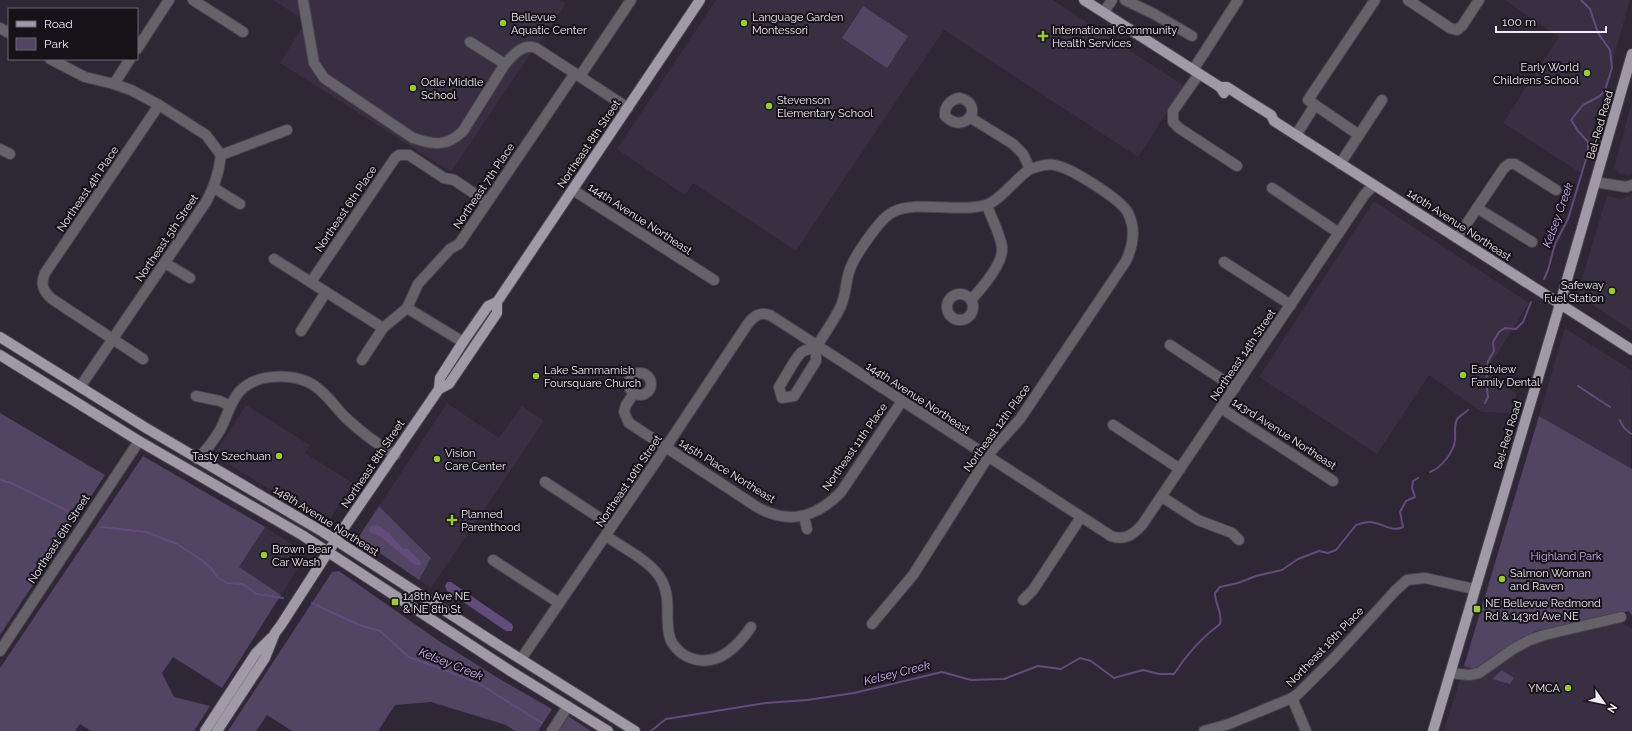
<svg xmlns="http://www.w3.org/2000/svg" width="1632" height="731" viewBox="0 0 1632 731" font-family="Raleway,sans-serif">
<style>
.built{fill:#382f42}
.green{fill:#524463}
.water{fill:#634c7c}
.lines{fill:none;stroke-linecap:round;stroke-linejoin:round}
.stream{stroke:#634c7c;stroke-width:2}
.minor-casing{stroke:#494350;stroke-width:12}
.major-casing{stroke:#494350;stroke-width:12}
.minor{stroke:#66626a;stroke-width:10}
.major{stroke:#a099a8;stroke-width:10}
.poi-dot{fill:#99cb35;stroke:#151218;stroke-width:1.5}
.labels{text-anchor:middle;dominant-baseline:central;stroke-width:4;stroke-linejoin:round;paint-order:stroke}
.poi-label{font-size:11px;fill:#f0ecf5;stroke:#151218;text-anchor:start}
.street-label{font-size:11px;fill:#f0ecf5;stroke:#151218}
.park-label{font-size:11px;fill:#d1aef9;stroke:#151218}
.water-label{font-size:12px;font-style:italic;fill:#d6b3fe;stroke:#151218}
</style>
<rect width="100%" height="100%" fill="#2e2735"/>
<g class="built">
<path d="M273 0H560L566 3 544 37 529 56 451 172 280 63 306 21Z"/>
<path d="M716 0H1053L1184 86 1138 157 944 30 796 251 693 183 685 195 617 149Z"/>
<path d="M1505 0H1630L1581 173 1503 123 1559 37Z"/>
<path d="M1632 101V172L1630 175 1620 173 1614 168Z"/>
<path d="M1632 194V331L1577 295 1607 196 1622 199Z"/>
<path d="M1374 201 1529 303 1485 373 1517 394 1512 413 1482 412 1429 375 1377 454 1259 377Z"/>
<path d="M1565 328 1632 371 1631 470 1539 416Z"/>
<path d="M447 403 499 438 522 406 544 421 431 588 419 580 431 557 379 506Z"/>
<path d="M246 405 310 445 305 453 354 484 330 519 322 522 214 455Z"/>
<path d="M265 527 307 554 281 595 238 567Z"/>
<path d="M1605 616 1632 628V731H1444L1464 666 1475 669 1501 651 1536 631Z"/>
</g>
<g class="green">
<path d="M863 6 908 36 887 68 842 38Z"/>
<path d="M0 413 105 475 0 635Z"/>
<path d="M1539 416 1632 469V616L1629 611 1536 631 1501 651 1475 669 1464 666Z"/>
<path d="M143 456 265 527 239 567 281 595 222 688 173 657 162 673 174 697 210 706 194 731H91L80 724 75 731H0V668Z"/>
<path d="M379 506 431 558 419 580 358 538Z"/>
<path d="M339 571 439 641 503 681 552 709 538 731H515L506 725 431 702 395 705 378 731H292L267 715 256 731H228L332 572Z"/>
<path d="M1502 670 1514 678 1510 684 1492 679Z"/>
<path d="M568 716 591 731H559Z"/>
</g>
<g class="water">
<path d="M378 525 389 533 402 548 408 549 421 562 420 565H415L381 537 371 533 369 529 372 526Z"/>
<path d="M447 582H451L512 624 513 627 512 631H506L447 591 445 586Z"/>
</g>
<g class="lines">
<g class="stream">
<path d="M1581 0 1590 9 1598 33 1610 50 1612 68 1605 90 1600 96 1583 105 1571 120 1578 131 1588 142V150"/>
<path d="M1544 279 1548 270 1555 244 1568 219 1587 156"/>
<path d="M1578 386 1610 407"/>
<path d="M1485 403 1488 397 1486 383 1488 361 1494 351 1493 342 1499 332 1505 328 1516 329 1523 322 1531 302"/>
<path d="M1620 420C1621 425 1627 432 1632 434"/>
<path d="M1430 472C1441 468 1454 452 1455 440 1456 433 1453 424 1458 418 1461 415 1465 413 1468 410"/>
<path d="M0 480 11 483 72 513"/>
<path d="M101 527 146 532 177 544 200 559 211 568 217 577 227 583 242 584 250 589 256 594 283 598"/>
<path d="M312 603 359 625 380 631 409 657 478 683 542 723"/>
<path d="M651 731 666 719 766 703 807 700 854 693 942 672 971 680 1004 679 1038 666 1061 669 1080 658 1091 661 1114 678 1143 670 1159 674H1174C1187 654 1201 638 1220 624 1223 612 1215 605 1215 593L1220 587 1238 583 1256 576 1282 570 1298 559 1319 551 1328 553 1336 550 1356 525C1360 524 1364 522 1369 522 1382 522 1391 533 1403 527L1400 512 1406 501 1415 497 1412 488 1413 481 1418 478"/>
</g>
<defs>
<g id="minor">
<path d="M193 0 243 32"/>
<path d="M303 0 314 63 324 78 413 138C434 145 447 147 463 131L505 64"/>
<path d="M1125 0 1154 14 1192 36"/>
<path d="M1408 0 1450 28 1457 30 1462 26 1479 0"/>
<path d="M1104 12 1112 0"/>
<path d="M0 28 9 33"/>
<path d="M470 42 505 64C513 55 523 43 536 48L628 108"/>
<path d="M137 49 169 0"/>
<path d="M50 59 85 77 114 84 131 90 159 105 206 135 221 155"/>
<path d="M1193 70 1238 0"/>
<path d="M1199 74 1173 111V122L1179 128 1237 166"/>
<path d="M580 76 631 0"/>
<path d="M114 84 130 59"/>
<path d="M960 98C986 105 965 136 945 116 944 106 951 99 960 98Z"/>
<path d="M1315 105 1359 135"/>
<path d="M1296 135 1315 105 1308 100 1375 0"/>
<path d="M0 149 10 154"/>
<path d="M1340 164 1382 100"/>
<path d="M1595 182 1626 187 1632 185"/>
<path d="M214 188 240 204"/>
<path d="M1272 188 1339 233"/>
<path d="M573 190 714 280"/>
<path d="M1477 208 1532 242"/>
<path d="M1457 238 1504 168 1509 164H1515L1556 190"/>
<path d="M274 259 383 328"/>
<path d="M1224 262 1291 305"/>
<path d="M165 263 190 278"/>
<path d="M311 282 395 158 399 155H409L444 178 454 180 487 202"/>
<circle cx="960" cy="307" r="13"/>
<path d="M971 300C982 288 1004 263 1002 247 1000 233 991 218 987 205"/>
<path d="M407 308 463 342"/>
<path d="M301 331 326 292"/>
<path d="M1170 345 1235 388"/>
<path d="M816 346V361L794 396 782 398 779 387C784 380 796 356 802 352 806 349 813 349 816 346 820 342 836 316 839 310 846 298 845 285 849 272 853 258 880 218 893 212 917 200 959 213 986 205 1000 201 1016 178 1030 169"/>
<path d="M143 359 52 299C43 291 40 284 45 273L159 105"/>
<path d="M362 360 383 328 407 308 418 284 450 249 459 244 575 73"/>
<circle cx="640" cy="384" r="11"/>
<path d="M80 387 206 202C215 186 219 173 221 155L287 130"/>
<path d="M634 393 626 405 624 412 629 423 757 507C789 525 816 518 841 492L902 401"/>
<path d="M196 396 220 401 230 406"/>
<path d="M1221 408 1333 481"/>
<path d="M1113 425 1180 469"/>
<path d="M197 459C206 451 214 440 220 430 227 417 230 403 239 392 255 374 288 373 308 382 323 389 334 406 346 418 361 432 377 444 395 455"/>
<path d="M545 482 612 526"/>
<path d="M1162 497 1198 520 1232 533 1239 540"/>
<path d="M804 516 807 529"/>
<path d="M606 536C623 548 653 562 662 581 672 600 664 620 670 638 672 645 680 653 686 656 714 670 736 649 751 627"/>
<path d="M493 560 559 603"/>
<path d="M1023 600 1033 590 1081 517"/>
<path d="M872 624 913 575 993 449 1020 419 1126 261C1133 246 1136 229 1128 213 1122 200 1070 167 1054 165 1046 163 1038 167 1030 169L1023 154 1013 144 971 118"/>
<path d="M0 651 139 441"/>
<path d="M521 659 666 447 747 325C753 317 759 311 770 315L1111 536C1124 541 1133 535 1142 525L1365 194 1374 185"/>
<path d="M1450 673 1469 675 1479 673 1513 649 1530 640 1544 635 1621 617"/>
<path d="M1292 698 1306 731"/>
<path d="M552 731 568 706"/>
<path d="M1204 731 1229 724 1292 698 1298 694 1335 657 1395 591 1407 580 1425 578 1474 589"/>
</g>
<g id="major">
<path d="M1084 0 1220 87 1224 93"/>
<path d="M1220 87H1227L1247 100 1271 115 1274 121 1632 350"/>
<path d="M0 337 146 428 323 532 492 641 635 731"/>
<path d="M0 355 139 441 302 535 512 672 608 731"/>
<path d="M439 389 449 384 497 313V302L700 0"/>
<path d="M205 731 256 653 271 638"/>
<path d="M217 731 265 658 275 633 281 625 341 532 439 389 440 378 463 342 488 306 497 302"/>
<path d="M1433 731 1560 304 1632 54"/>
</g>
</defs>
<use href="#minor" class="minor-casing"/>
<use href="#major" class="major-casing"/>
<use href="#minor" class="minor"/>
<use href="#major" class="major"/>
</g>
<g class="poi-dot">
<circle cx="503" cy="23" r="4"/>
<circle cx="744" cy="23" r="4"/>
<path d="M1041 30h4v4h4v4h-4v4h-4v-4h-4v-4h4z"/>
<circle cx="1587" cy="73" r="4"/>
<circle cx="413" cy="88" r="4"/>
<circle cx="769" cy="106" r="4"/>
<circle cx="1612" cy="291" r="4"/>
<circle cx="1463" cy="375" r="4"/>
<circle cx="536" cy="376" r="4"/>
<circle cx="279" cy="456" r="4"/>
<circle cx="437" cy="459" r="4"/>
<path d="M450 514h4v4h4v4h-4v4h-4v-4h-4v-4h4z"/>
<circle cx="264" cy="555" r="4"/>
<circle cx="1502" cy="579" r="4"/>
<rect x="391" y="598" width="8" height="8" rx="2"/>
<rect x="1473" y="605" width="8" height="8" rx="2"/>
<circle cx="1568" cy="688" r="4"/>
</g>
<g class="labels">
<g class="poi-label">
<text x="511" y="17">Bellevue<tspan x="511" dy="13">Aquatic Center</tspan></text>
<text x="752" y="17">Language Garden<tspan x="752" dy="13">Montessori</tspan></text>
<text x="1052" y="30">International Community<tspan x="1052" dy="13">Health Services</tspan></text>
<text x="1579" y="67" text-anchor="end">Early World<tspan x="1579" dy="13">Childrens School</tspan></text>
<text x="421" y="82">Odle Middle<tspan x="421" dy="13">School</tspan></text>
<text x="777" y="100">Stevenson<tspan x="777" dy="13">Elementary School</tspan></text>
<text x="1604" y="285" text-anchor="end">Safeway<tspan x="1604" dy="13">Fuel Station</tspan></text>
<text x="1471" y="369">Eastview<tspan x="1471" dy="13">Family Dental</tspan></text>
<text x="544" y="370">Lake Sammamish<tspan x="544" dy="13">Foursquare Church</tspan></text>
<text x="445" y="453">Vision<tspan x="445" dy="13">Care Center</tspan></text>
<text x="271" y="456" text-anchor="end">Tasty Szechuan</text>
<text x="461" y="514">Planned<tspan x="461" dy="13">Parenthood</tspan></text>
<text x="272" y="549">Brown Bear<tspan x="272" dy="13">Car Wash</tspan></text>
<text x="1510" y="573">Salmon Woman<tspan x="1510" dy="13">and Raven</tspan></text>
<text x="403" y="596">148th Ave NE<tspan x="403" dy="13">&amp; NE 8th St</tspan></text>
<text x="1485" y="603">NE Bellevue Redmond<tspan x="1485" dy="13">Rd &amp; 143rd Ave NE</tspan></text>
<text x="1560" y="688" text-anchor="end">YMCA</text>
</g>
<g class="street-label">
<text transform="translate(1600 125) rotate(-74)">Bel-Red Road</text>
<text transform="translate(589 144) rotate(-56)">Northeast 8th Street</text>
<text transform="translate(484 186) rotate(-56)">Northeast 7th Place</text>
<text transform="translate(88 189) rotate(-56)">Northeast 4th Place</text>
<text transform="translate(346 209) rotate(-56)">Northeast 6th Place</text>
<text transform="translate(640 219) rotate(33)">144th Avenue Northeast</text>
<text transform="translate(1459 225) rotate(33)">140th Avenue Northeast</text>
<text transform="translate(167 238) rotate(-56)">Northeast 5th Street</text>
<text transform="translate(1243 355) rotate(-56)">Northeast 14th Street</text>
<text transform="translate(918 398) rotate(33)">144th Avenue Northeast</text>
<text transform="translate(997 428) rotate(-54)">Northeast 12th Place</text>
<text transform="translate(1284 434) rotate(33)">143rd Avenue Northeast</text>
<text transform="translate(1508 435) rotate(-73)">Bel-Red Road</text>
<text transform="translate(855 447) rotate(-55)">Northeast 11th Place</text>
<text transform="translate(373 464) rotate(-56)">Northeast 8th Street</text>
<text transform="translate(727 471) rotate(32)">145th Place Northeast</text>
<text transform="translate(629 481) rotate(-56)">Northeast 10th Street</text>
<text transform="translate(326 521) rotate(32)">148th Avenue Northeast</text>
<text transform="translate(59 539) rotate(-57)">Northeast 6th Street</text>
<text transform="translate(1325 647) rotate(-46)">Northeast 16th Place</text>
</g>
<g class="park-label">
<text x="1566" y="556">Highland Park</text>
</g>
<g class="water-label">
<text transform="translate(1558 215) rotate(-70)">Kelsey Creek</text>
<text transform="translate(451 664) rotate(22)">Kelsey Creek</text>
<text transform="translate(897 673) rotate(-14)">Kelsey Creek</text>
</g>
</g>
<rect x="8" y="8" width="130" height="52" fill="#151218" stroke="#6d6970"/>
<rect x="16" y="21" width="20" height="6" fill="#a099a8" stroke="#6d6970"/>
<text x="44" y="28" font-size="12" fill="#f0ecf5">Road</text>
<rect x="16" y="38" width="20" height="12" fill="#524463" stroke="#6d6970"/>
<text x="44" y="48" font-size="12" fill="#f0ecf5">Park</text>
<g transform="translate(1604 703) rotate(123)" stroke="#151218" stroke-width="3" paint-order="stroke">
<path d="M0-3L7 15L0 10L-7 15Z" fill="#f0ecf5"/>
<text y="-6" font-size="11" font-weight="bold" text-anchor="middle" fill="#f0ecf5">N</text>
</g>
<path d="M1496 26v6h110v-6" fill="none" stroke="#f0ecf5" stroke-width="2"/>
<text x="1502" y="26" font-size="12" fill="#f0ecf5" stroke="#151218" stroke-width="3" paint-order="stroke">100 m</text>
</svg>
